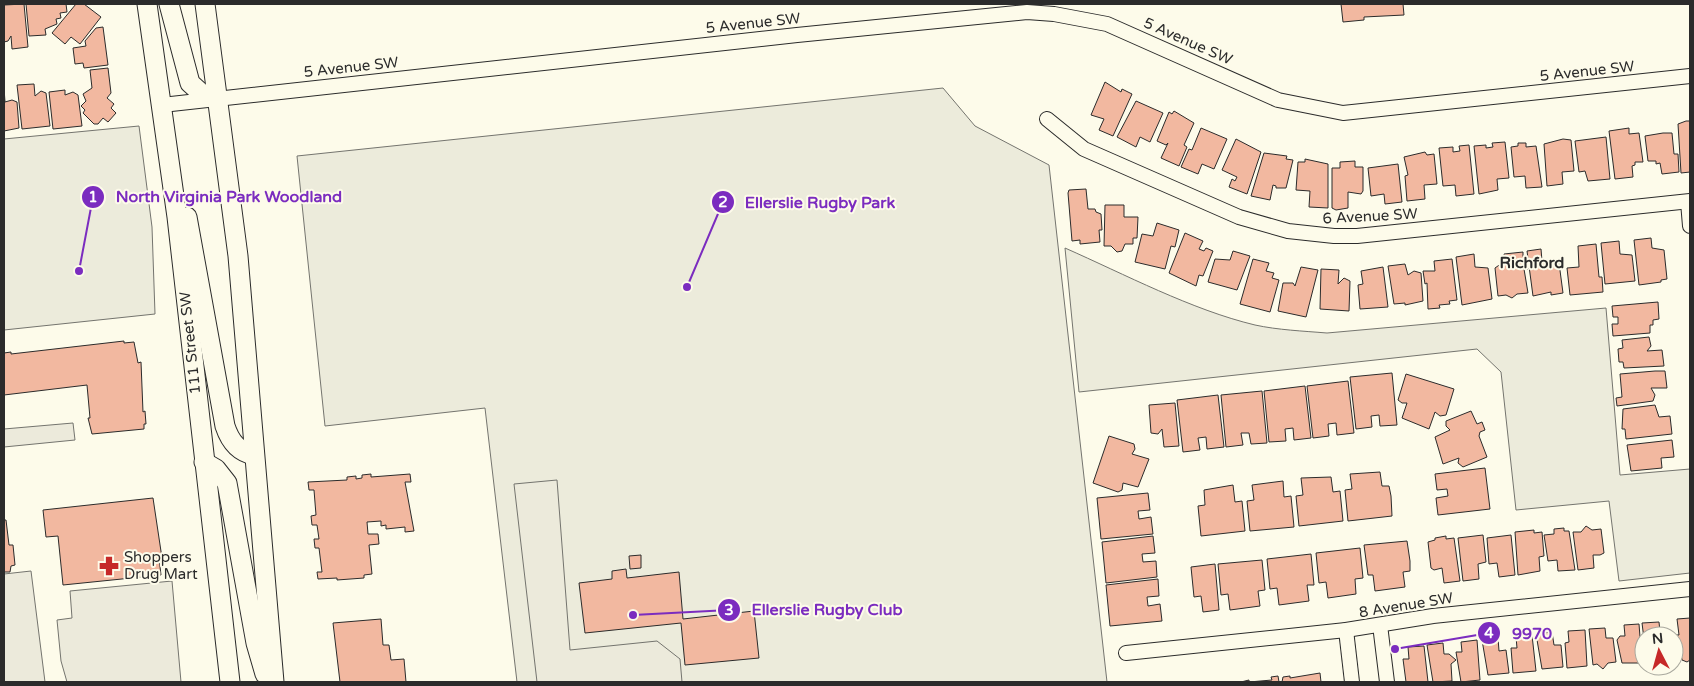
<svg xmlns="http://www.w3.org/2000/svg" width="1694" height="686" viewBox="0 0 1694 686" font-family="'Varela Round',sans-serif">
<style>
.green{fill:#ecebdb;stroke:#74746e}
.parking{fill:#eceadb;stroke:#74746e}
.building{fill:#f2b8a0;stroke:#2b2b2b}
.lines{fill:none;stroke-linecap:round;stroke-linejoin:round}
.minor-casing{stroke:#2b2b2b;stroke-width:16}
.secondary-casing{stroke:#2b2b2b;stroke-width:21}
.minor{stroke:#fdfbea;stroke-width:14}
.secondary{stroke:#fdfbea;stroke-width:19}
.labels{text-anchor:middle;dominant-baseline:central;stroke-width:4;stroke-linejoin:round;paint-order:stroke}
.street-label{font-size:15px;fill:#2b2b2b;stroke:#fdfbea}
.poi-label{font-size:15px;fill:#2b2b2b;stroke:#fdfbea;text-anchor:start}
.neighbourhood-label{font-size:16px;font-weight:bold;fill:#2b2b2b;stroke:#fdfbea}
.leader{fill:none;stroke:#7b2cbf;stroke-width:2}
.callout-dot{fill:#7b2cbf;stroke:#fdfbea;stroke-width:2}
.mark-label{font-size:15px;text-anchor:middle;font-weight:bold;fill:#fff}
.callout-label{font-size:16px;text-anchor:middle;font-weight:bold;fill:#7b2cbf;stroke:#fdfbea;stroke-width:4;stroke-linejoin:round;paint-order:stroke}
</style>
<rect width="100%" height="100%" fill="#fdfbea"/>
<g class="green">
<path d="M943 88 975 126 1049 165 1107 682H517L485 408 325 426 297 156Z"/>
<path d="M139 126 152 227 155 314 4 330V139Z"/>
<path d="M1065 248C1124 274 1192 310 1255 325 1278 330 1303 331 1327 333L1606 308 1620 475 1690 469V573L1619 581 1609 501 1516 510 1501 372 1477 349 1079 392Z"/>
</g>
<g class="parking">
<path d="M73 423 75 440 4 447V429Z"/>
<path d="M557 480 570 650 657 641 680 659 682 682H537L514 484Z"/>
<path d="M31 571 45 682H4V574Z"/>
<path d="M172 581 181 682H67L61 661 57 620 72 618 70 591Z"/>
</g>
<g class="building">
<path d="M24 4 28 47 12 49 11 36 8 41 4 42V5Z"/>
<path d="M26 4H66L67 12 60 13 61 18 56 19 57 24 45 29 46 35 29 36Z"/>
<path d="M76 4H84L101 17 80 44 71 37 65 44 52 33Z"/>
<path d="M1341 4H1403L1404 15 1364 17V20L1343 22Z"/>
<path d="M103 27 108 65 84 68 83 63 75 64 73 48 86 46 85 41 96 28Z"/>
<path d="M108 68 111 93 107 98 114 104 111 108 116 113 108 122 103 118 98 124H94L83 113 85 110 81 106 86 101 83 94 92 88 90 70Z"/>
<path d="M1105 82 1121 92 1122 89 1132 94 1113 136 1099 130 1104 119 1091 115Z"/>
<path d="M34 84 35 96 41 91 46 93 50 126 22 129 17 85Z"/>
<path d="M4 88 5 102 12 100 17 102 19 128 4 131Z"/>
<path d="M65 90V95L73 92 78 95 82 126 53 129 49 92Z"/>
<path d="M1136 101 1163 113 1150 142 1140 137 1136 147 1117 137Z"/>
<path d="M1174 111 1194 123 1184 145 1187 147 1179 166 1161 158 1168 143 1166 145 1157 141 1169 112 1172 114Z"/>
<path d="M1686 121H1690V172L1681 173 1678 124Z"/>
<path d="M1201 128 1227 139 1214 169 1202 164 1198 174 1181 167 1189 149 1192 150Z"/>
<path d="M1629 128V134L1639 133 1643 162H1635V165L1632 166 1633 177 1615 179 1609 131Z"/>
<path d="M1663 133H1672L1674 154H1678L1679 172 1662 174 1660 163 1656 164V161H1648L1645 136Z"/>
<path d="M1606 137 1610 179 1588 181 1585 171 1579 172 1575 141Z"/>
<path d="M1236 139 1261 152 1247 194 1229 187 1232 179 1235 181 1237 177 1222 170Z"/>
<path d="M1563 139 1571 140 1574 171 1562 172 1563 184 1547 186 1544 144Z"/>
<path d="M1505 142 1509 178 1497 179 1498 190 1479 194 1474 146 1486 145V148L1493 147 1492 143Z"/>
<path d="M1518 143H1526V147L1536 146 1542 187 1526 188 1525 176 1514 177 1511 147 1518 146Z"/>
<path d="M1469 145 1474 194 1456 196 1455 185 1443 186 1439 148 1453 147V152L1460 151 1459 146Z"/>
<path d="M1425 152 1427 155 1434 154 1437 184 1424 185 1425 199 1407 201 1405 176 1408 175 1404 157Z"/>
<path d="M1264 153 1287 156 1286 159 1293 160 1286 188H1276V186L1273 185 1270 200 1251 196Z"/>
<path d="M1305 159 1328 164V208L1309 207 1310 191 1296 190 1298 162H1305Z"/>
<path d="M1355 161V167H1363V191L1361 194 1348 192V208L1336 210 1332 208V168H1340V162Z"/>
<path d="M1398 164 1402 202 1385 204 1384 194 1371 196 1368 168Z"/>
<path d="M1086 189 1088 209H1095L1096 212 1101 214 1102 230H1099L1100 242 1080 244V240L1072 241 1068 193 1069 190Z"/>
<path d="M1105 205H1124V217H1138L1137 238H1133V244H1125L1122 251 1117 252 1111 246H1104Z"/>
<path d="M1157 223 1179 230 1175 247 1171 246 1165 269 1135 262 1142 234 1153 236Z"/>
<path d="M1185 233 1203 241 1199 249 1204 251 1206 248 1213 251 1203 276 1199 275 1196 286 1169 273Z"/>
<path d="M1651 238 1652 248 1664 250 1667 279 1661 280V282L1639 285 1634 240Z"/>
<path d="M1619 241 1620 254 1632 255 1635 281 1605 284 1601 243Z"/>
<path d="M1596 244 1599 277H1602L1603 292 1570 295 1567 268 1579 267 1578 246Z"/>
<path d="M1541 249 1542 261 1549 260V263H1559L1563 293 1551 295V292L1533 296 1527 251Z"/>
<path d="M1233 251 1250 256 1237 290 1208 282 1215 259 1230 260Z"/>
<path d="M1523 252V257H1527L1528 269H1524L1528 293 1517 294 1512 298 1506 295 1498 296 1495 268 1505 261 1504 254Z"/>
<path d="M1474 254 1475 267 1488 268 1492 299 1462 305 1456 257Z"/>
<path d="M1253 259 1269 263 1266 271 1274 273 1272 278 1279 280 1270 312 1240 304Z"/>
<path d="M1452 259 1457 300 1449 301 1450 304 1439 305 1440 308 1428 309 1427 283 1425 284 1423 271H1435L1434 261Z"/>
<path d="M1405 264 1408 275 1414 271 1421 273 1423 301 1405 305V303L1394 304 1388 266Z"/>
<path d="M1301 267 1318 270 1306 317 1278 311 1283 283H1293L1295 286Z"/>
<path d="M1383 267 1388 307 1360 309 1358 285 1363 284 1361 271Z"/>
<path d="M1321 269 1339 270 1338 284 1344 278 1350 281 1349 311 1320 309Z"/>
<path d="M1658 302 1659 319 1653 320V325H1650V333L1613 336 1612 324H1618V317H1613L1612 306Z"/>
<path d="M1649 337 1651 346 1647 351 1662 350 1664 366 1624 368 1623 362H1619L1618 349 1623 348 1622 340Z"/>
<path d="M124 341V343L134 342 138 363 141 362 143 412 145 411 146 424H144V429L92 434 88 418H90L87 385 4 395V353L11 352V354Z"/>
<path d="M1655 371H1665L1667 388H1651L1655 395 1653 401 1617 406 1616 398 1622 397 1620 374Z"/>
<path d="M1392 373 1397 425 1380 426 1379 415 1371 416 1372 427 1356 429 1350 377Z"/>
<path d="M1406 374 1454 389 1446 415 1440 416 1435 412 1429 429 1402 418 1407 403H1402L1398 400Z"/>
<path d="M1348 381 1354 433 1337 435 1336 423 1328 424 1329 436 1313 438 1307 386Z"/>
<path d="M1305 386 1311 438 1294 440 1293 428 1285 429 1286 441 1269 442 1264 391Z"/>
<path d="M1262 391 1267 443 1251 444 1249 433H1241L1243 445 1226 447 1221 395Z"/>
<path d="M1218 395 1224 447 1207 449 1206 437 1198 438 1200 450 1183 452 1177 400Z"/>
<path d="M1175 403 1179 446 1164 447 1162 429 1158 434 1151 433 1149 405Z"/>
<path d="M1655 405 1659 417 1670 416 1672 434 1626 439 1625 429H1622L1623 409Z"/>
<path d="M1471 411 1477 424 1482 422 1485 430 1480 432 1479 436 1487 457 1463 467 1458 463 1459 458 1443 464 1435 437 1450 430 1446 426V421Z"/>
<path d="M1109 436 1134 444 1135 449 1132 454 1149 459 1138 487 1123 483 1122 490 1118 492 1093 483Z"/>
<path d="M1672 440 1674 457 1661 458 1662 468 1631 471 1627 445Z"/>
<path d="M1485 468 1490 509 1438 515 1436 498 1448 496 1447 489 1437 490 1435 474Z"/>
<path d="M1380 472 1382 486H1389L1391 496 1392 516 1348 521 1345 490 1352 489 1350 474Z"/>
<path d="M371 474V477L410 474 411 482H405L414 531 405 532V527L386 529V525L381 526V521L367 522 368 534H378L379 544 369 545 372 574 364 575V578L337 580V578L318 579 317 572H322L319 548H315L314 539H319L317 525H312L311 516 316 515 314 490H309L308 482 347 480V477L356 476V479L362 478V475Z"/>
<path d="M1331 477 1333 492 1340 491 1343 521 1299 526 1296 496 1303 495 1301 478Z"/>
<path d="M1283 481 1284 497 1291 496 1294 527 1250 531 1247 501 1254 500 1252 485Z"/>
<path d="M1233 485 1235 502 1242 501 1245 531 1201 536 1198 506 1205 505 1204 490Z"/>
<path d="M1148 493 1150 510 1138 511 1139 519 1151 517 1153 534 1101 539 1097 498Z"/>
<path d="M153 498 162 558H159L161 575 63 585 58 536 46 537 43 510Z"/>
<path d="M4 520H6L9 545H13L15 565 11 566 10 572H4Z"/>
<path d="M1586 526 1592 530 1601 529 1604 553 1600 555H1593L1594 568 1578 570 1573 532H1581Z"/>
<path d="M1564 528V531H1569L1575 570 1558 571 1557 560 1548 561 1544 535 1554 534V529Z"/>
<path d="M1534 530V533L1542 532 1544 556 1539 557 1540 571 1518 575 1515 532Z"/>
<path d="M1483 535 1486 562 1478 564 1479 579 1463 581 1458 538Z"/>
<path d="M1511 535 1515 575 1499 577 1497 563 1489 564 1487 538Z"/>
<path d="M1153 536 1155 553 1142 554 1143 562 1156 561 1157 577 1106 583 1102 542Z"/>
<path d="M1446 536V539L1454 538 1460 581 1444 583 1442 568 1434 570 1431 568 1428 542 1435 540V538Z"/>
<path d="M1407 541 1410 561V571L1403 572 1405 587 1375 591 1373 575H1368L1364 545Z"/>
<path d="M1360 548 1363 578 1355 579 1356 594 1328 598 1326 582 1319 583 1316 553Z"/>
<path d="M1311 554 1314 585H1307L1309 601 1279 605 1277 588 1270 589 1267 559Z"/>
<path d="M641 555V568L630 569 629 556Z"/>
<path d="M1262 560 1265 590 1258 591 1260 606 1230 610 1228 594 1221 595 1218 564Z"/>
<path d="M1215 564 1219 610 1203 612 1201 596 1194 597 1191 567Z"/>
<path d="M626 569 627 578 679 572 683 619 754 611 759 658 685 665 681 623 585 633 579 583 612 579V571Z"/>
<path d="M1158 579 1159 596 1147 597 1148 606 1160 604 1162 621 1110 626 1106 585Z"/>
<path d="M1690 618V660L1687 662 1682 660 1681 654 1674 655V636L1671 635H1679L1677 619Z"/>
<path d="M381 619 383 645H389L391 660 404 659 406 682H340L333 623Z"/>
<path d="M1659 622 1660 632 1668 631V636H1644V639L1642 623Z"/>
<path d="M1639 624 1642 663H1622L1617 640 1620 636H1625L1624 625Z"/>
<path d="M1605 628 1606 638H1613L1616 662 1608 663 1603 669 1597 664 1593 665 1589 629Z"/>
<path d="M1585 630 1587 666 1567 668 1565 643 1569 642 1568 631Z"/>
<path d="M1552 632 1554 645H1561L1563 667 1542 669 1536 634Z"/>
<path d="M1532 635 1536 671 1513 673 1511 648H1517L1516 637Z"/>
<path d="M1498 638 1499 651 1506 650 1509 673 1488 675 1482 640Z"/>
<path d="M1477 640 1480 680 1461 682 1456 652H1462L1461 642Z"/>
<path d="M1443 643 1444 654H1449L1456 660 1451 664 1452 681 1433 682 1427 645Z"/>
<path d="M1424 646 1428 682H1406L1403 659H1409L1408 647Z"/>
<path d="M1320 673 1321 682H1282L1283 677 1290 676V678Z"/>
<path d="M1278 676 1279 682H1241L1249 680V682L1272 680 1271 677Z"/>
</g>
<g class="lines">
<defs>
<g id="minor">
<path d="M162 105 797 35 1027 12 1054 14 1107 24 1278 100 1343 113 1690 76"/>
<path d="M1047 119 1084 149 1239 217 1288 231 1334 236H1357L1690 201"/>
<path d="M1688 202 1690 226"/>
<path d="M1380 625 1387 682"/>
<path d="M1346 630 1352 682"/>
<path d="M1126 653 1346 630 1433 616 1690 589"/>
</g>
<g id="secondary">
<path d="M147 4 177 217 230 682"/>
<path d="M169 4 190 83 201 93 219 99"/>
<path d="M205 4 238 256 274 682"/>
<path d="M187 217 225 426C230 441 238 452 254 455"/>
<path d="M204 462 216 469 227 483 256 643 265 674"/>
</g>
</defs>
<use href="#minor" class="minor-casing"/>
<use href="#secondary" class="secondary-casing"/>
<use href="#minor" class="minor"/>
<use href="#secondary" class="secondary"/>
</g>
<defs>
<symbol id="pharmacy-bare" viewBox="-9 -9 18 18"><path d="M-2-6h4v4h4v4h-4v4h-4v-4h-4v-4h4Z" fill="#c62828" stroke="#fdfbea" stroke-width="2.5" paint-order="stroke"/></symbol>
</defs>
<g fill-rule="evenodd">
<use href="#pharmacy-bare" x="95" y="552" width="28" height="28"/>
</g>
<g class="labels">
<g class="street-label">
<text transform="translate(753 23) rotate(-6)">5 Avenue SW</text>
<text transform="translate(1188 41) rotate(24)">5 Avenue SW</text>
<text transform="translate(351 67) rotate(-6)">5 Avenue SW</text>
<text transform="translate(1587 71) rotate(-6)">5 Avenue SW</text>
<text transform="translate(1370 216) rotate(-3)">6 Avenue SW</text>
<text transform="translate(190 343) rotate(-96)">111 Street SW</text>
<text transform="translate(1406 605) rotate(-9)">8 Avenue SW</text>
</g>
<g class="poi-label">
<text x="124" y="557">Shoppers<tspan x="124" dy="17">Drug Mart</tspan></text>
</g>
<g class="neighbourhood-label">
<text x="1532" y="263">Richford</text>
</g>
</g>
<path class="leader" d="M79 271L93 197M687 287L723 202M633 615L729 610M1395 649L1489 633"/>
<g class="callout-dot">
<circle cx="79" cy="271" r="5"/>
<circle cx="687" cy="287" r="5"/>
<circle cx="633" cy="615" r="5"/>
<circle cx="1395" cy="649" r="5"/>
<circle cx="93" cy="197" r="12"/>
<circle cx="723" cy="202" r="12"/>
<circle cx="729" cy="610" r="12"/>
<circle cx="1489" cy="633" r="12"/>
</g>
<g class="mark-label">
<text x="93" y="202">1</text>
<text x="723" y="207">2</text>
<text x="729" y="615">3</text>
<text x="1489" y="638">4</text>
</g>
<g class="callout-label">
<text x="229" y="202">North Virginia Park Woodland</text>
<text x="820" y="208">Ellerslie Rugby Park</text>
<text x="827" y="615">Ellerslie Rugby Club</text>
<text x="1532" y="639">9970</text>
</g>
<rect width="1694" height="686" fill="none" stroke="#2b2b2b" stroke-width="10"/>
<g transform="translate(1659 651) rotate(354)"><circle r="24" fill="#fdfbea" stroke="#a9a89e"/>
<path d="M0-4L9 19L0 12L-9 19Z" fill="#c62828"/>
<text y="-8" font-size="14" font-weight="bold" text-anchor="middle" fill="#2b2b2b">N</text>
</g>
</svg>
